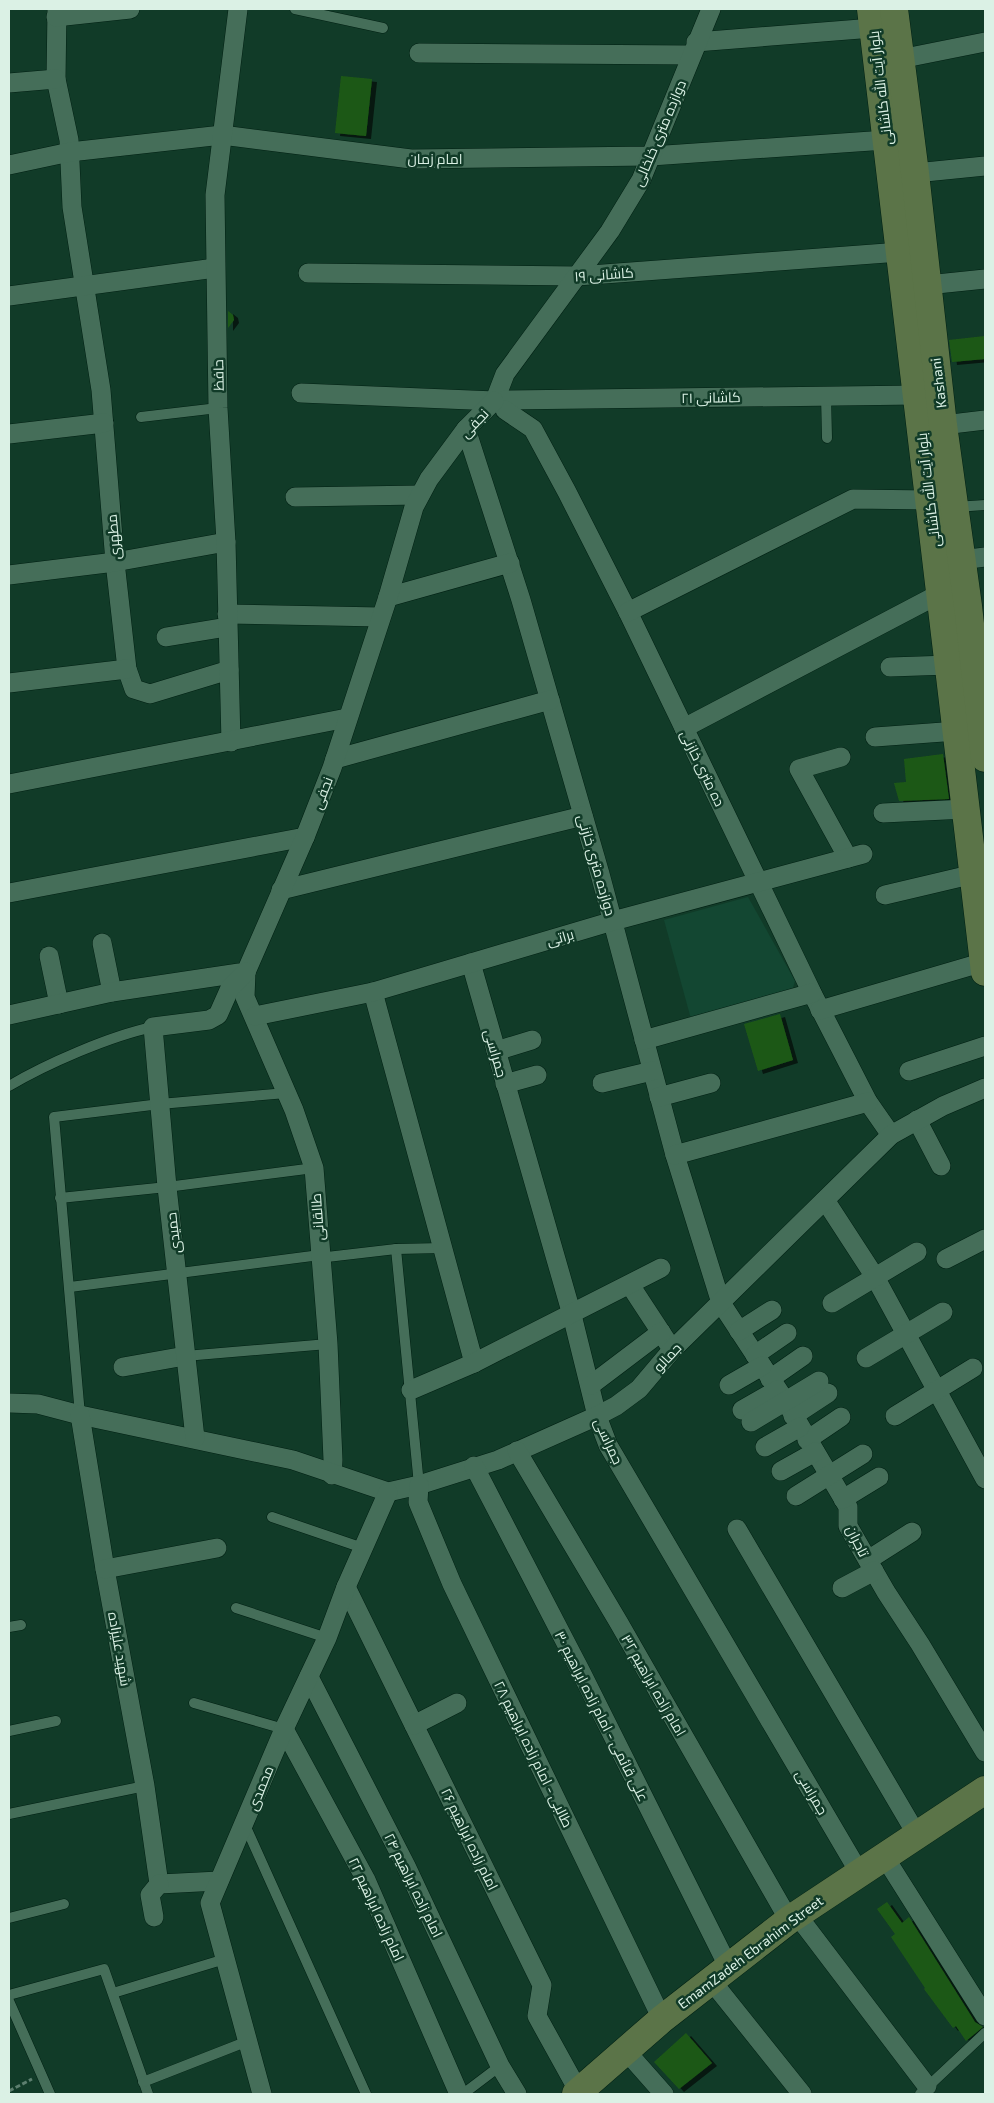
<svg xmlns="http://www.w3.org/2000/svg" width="994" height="2103" viewBox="0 0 994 2103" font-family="'Exo 2',Cairo,sans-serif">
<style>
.built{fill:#134732}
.building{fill:#1e5915;filter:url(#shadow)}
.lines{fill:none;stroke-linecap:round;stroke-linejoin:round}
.lane-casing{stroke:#012013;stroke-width:11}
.street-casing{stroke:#012013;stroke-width:20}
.secondary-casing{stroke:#012013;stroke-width:29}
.path{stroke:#5d7f6f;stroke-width:3;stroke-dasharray:5 2.5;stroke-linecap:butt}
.lane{stroke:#456e59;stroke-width:10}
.street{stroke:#456e59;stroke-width:19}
.secondary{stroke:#5b7448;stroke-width:28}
.labels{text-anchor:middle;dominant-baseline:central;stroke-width:5;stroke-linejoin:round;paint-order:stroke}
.street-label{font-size:14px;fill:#dbf1e5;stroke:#113b28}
</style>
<defs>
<filter id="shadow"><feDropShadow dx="5" dy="3" stdDeviation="0" flood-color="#0009"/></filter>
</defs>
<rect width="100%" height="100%" fill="#113b28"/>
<path class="built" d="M748 897 795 981 792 991 691 1019 664 920Z"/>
<g class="building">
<path d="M341 76 372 79 366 136 335 133Z"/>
<path d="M228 311 233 315 234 320 228 328Z"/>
<path d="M985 336V359L952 362 949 340Z"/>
<path d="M943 754 949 799 899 801 894 783 906 782 904 759Z"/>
<path d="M780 1014 793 1060 758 1071 744 1024Z"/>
<path d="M887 1902 902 1923 909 1917 975 2022 983 2027 966 2041 956 2026 953 2028 924 1989 925 1988 891 1937 895 1934 877 1909Z"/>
<path d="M686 2033 712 2063 679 2089 654 2062Z"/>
</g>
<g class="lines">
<defs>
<g id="lane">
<path d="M295 9 383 28"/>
<path d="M826 395 827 438"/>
<path d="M141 417 218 408"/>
<path d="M955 507 985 505"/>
<path d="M9 1086C46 1064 110 1036 153 1027"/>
<path d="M60 1198 167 1187 314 1168"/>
<path d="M396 1249 419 1485"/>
<path d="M70 1287 320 1255 327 1257 396 1249 443 1248"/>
<path d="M185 1356 328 1344"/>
<path d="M80 1415 54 1117 160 1104 286 1093"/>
<path d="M272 1517 363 1548"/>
<path d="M236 1608 327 1638"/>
<path d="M9 1627 21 1625"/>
<path d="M194 1703 284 1729"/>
<path d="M9 1731 56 1721"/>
<path d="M9 1814 145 1786"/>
<path d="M245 1825 366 2094"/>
<path d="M9 1918 64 1904"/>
<path d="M113 1993 225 1959"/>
<path d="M9 1995 104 1969 148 2094"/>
<path d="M9 2001 50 2094"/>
<path d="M143 2082 248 2041"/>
<path d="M463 2094 500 2066"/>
<path d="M920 2094 985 2033"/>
</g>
<g id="street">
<path d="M57 9 56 79 69 140 72 207 101 390 115 562 127 669 134 689 150 694 229 670"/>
<path d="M56 17 130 9"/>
<path d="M696 42 873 28"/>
<path d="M419 53 691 55"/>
<path d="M900 59 985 42"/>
<path d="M9 83 56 79"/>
<path d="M9 165 70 152 222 135 411 159 651 156 886 140"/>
<path d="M915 173 985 166"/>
<path d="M308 273 577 276 900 252"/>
<path d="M927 285 985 279"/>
<path d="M9 296 215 268"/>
<path d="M301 393 495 401"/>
<path d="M495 400 505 374 610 231 641 180 711 9"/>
<path d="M505 400 917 395"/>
<path d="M505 410 533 429 567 492 628 612 812 993 868 1102 891 1135"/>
<path d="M943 425 985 420"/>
<path d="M466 429 521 600 600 874 675 1155 721 1303 786 1402 848 1507V1526L886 1592 920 1644 985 1752"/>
<path d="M9 434 104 423"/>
<path d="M295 497 420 495"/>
<path d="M961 560 985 557"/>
<path d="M9 575 115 562 226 542"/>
<path d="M388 597 510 563"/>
<path d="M628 612 853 499 930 500"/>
<path d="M227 614 380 617"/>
<path d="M166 637 227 627"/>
<path d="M890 667 949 665"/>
<path d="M9 683 127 669"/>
<path d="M684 728 941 593"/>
<path d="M875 737 957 731"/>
<path d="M231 742 226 542 218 408 215 195 238 9"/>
<path d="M841 757 799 769 848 858"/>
<path d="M335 759 550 700"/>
<path d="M9 784 347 718"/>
<path d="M883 813 966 809"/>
<path d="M281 890 583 816"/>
<path d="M9 893 305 837"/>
<path d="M885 895 974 874"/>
<path d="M102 943 112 992"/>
<path d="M49 956 59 1004"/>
<path d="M471 963 572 1315 597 1416 608 1445 859 1872"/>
<path d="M246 972 245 997 294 1110 314 1168 328 1344 333 1460 332 1475"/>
<path d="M373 992 474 1363"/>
<path d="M820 1010 984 962"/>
<path d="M9 1015 112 992 246 972 305 837 332 768 388 597 414 507 429 479 466 429 494 401"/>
<path d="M255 1016 373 992 613 921 863 854"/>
<path d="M644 1040 812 993"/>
<path d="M496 1051 532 1040"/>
<path d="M909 1071 985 1046"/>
<path d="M602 1083 652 1071"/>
<path d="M505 1084 537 1075"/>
<path d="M659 1097 711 1083"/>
<path d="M917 1120 941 1166"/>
<path d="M675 1155 868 1102"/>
<path d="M825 1200 875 1277 985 1479"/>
<path d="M946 1259 985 1239"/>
<path d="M630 1285 668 1343"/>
<path d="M832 1303 917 1252"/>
<path d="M739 1331 772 1310"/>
<path d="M755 1355 787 1333"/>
<path d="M866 1358 943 1312"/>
<path d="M123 1367 185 1356"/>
<path d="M770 1379 803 1356"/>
<path d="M591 1385 661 1332"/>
<path d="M729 1385 762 1366"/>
<path d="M411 1390 474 1363 661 1268"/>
<path d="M9 1403 38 1404 80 1415 293 1460 388 1492 419 1485 498 1460 597 1416 616 1406 639 1389 672 1350 891 1135 943 1106 985 1088"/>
<path d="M742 1410 777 1390"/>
<path d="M80 1415 105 1569 145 1786 159 1884"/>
<path d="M793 1416 828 1393"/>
<path d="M895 1416 973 1368"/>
<path d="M751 1422 819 1381"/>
<path d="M195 1438 167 1187 153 1027 209 1020 218 1015 230 988 246 972"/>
<path d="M807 1440 841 1417"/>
<path d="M765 1447 800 1427"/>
<path d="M517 1451 619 1623 789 1920"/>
<path d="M474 1466 581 1672 728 1966"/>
<path d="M781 1471 815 1452"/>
<path d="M419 1485 418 1502 452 1584 662 2019"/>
<path d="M796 1496 863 1454"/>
<path d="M843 1499 879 1477"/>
<path d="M737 1529 917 1835"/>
<path d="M868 1560 912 1532"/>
<path d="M105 1569 217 1548"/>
<path d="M346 1587 542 1985 537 2016 579 2092"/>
<path d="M842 1588 874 1571"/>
<path d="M309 1677 406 1866 500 2066 517 2094"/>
<path d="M414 1725 457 1703"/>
<path d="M284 1729 366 1880 459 2094"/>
<path d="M884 1856 985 2016"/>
<path d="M159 1884 219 1881"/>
<path d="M797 1915 927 2086"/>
<path d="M154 1917 150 1895 159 1884"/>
<path d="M710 1979 802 2094"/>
<path d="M626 2051 664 2094"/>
<path d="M262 2094 210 1903 284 1729 327 1638 346 1587 388 1492"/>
</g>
<g id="secondary">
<path d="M871 9 985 972"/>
<path d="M894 9 915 173 943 425 968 606 985 758"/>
<path d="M576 2094 662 2019 789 1920 985 1790"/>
</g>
</defs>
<use href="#lane" class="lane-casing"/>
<use href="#street" class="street-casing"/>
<use href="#secondary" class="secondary-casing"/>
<path class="path" d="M9 2091 32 2079"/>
<use href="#lane" class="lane"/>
<use href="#street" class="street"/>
<use href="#secondary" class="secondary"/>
</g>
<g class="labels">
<g class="street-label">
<text transform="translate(880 88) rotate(-97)">بلوار آیت الله کاشانی</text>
<text transform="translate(659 133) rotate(-67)">دوازده متری خلخالی</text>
<text x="435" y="158">امام زمان</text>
<text transform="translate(604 274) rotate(-4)">کاشانی ۱۹</text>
<text transform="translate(218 375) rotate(-91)">حافظ</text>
<text transform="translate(938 383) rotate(-97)">Kashani</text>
<text transform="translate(711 397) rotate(-1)">کاشانی ۲۱</text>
<text transform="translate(474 423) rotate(-47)">نجفی</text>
<text transform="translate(928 490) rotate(-97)">بلوار آیت الله کاشانی</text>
<text transform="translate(113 537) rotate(-95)">مطهری</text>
<text transform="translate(703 768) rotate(64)">ده متری خازنی</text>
<text transform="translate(322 793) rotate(-69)">نجفی</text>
<text transform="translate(597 865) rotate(74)">دوازده متری خازنی</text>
<text transform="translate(560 937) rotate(-16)">براتی</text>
<text transform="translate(496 1053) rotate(74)">جمراسی</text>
<text transform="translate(317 1217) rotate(-94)">طالقانی</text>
<text transform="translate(173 1233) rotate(-97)">حمیدی</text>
<text transform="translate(667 1357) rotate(-47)">جمالو</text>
<text transform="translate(609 1441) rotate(65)">جمراسی</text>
<text transform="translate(858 1541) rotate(64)">تاجران</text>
<text transform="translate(120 1649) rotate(80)">شهید علیزاده</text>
<text transform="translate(654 1685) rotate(60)">امام زاده ابراهیم ۳۲</text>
<text transform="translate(602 1716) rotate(63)">علی قائمی - امام زاده ابراهیم ۳۰</text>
<text transform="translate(534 1754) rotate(64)">طالبی - امام زاده ابراهیم ۲۸</text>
<text transform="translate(260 1788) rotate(-68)">محمدی</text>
<text transform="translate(812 1792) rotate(60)">جمراسی</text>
<text transform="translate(470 1839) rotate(64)">امام زاده ابراهیم ۲۶</text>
<text transform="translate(414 1885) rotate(64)">امام زاده ابراهیم ۲۴</text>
<text transform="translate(377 1909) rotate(65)">امام زاده ابراهیم ۲۲</text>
<text transform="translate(750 1952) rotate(-37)">EmamZadeh Ebrahim Street</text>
</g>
</g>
<rect width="994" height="2103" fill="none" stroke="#dbf1e5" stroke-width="20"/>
</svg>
